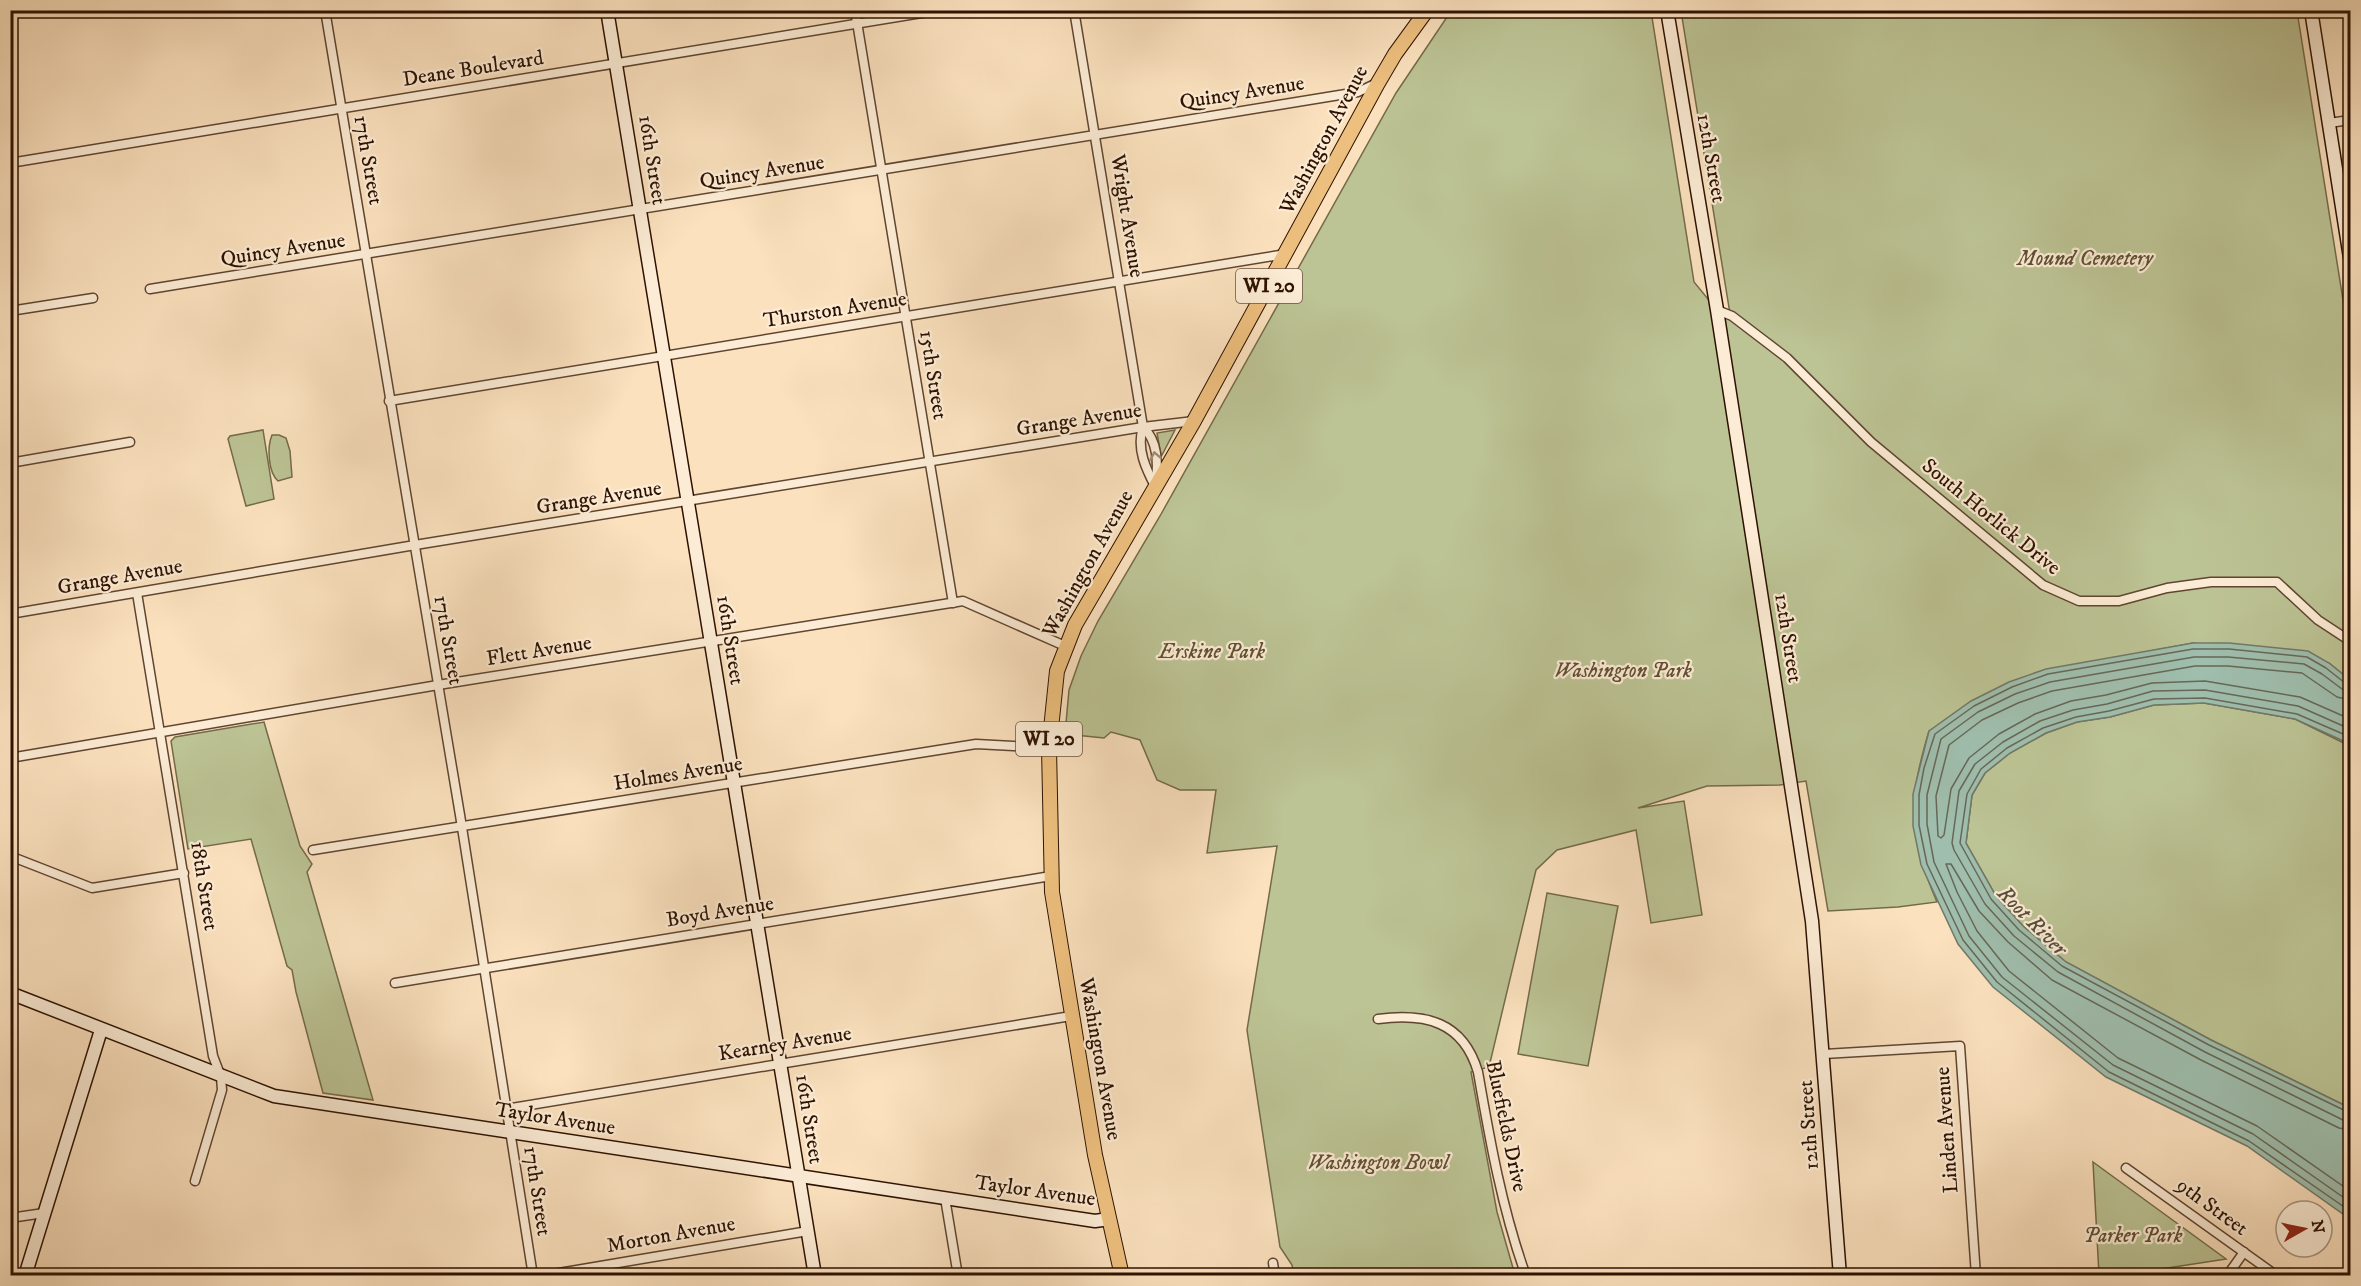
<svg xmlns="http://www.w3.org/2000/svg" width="2361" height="1286" viewBox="0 0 2361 1286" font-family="'IM FELL DW Pica',serif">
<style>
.green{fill:#bcc394;stroke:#746a4a;stroke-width:1.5}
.water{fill:#9fbead;stroke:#717968;stroke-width:1.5}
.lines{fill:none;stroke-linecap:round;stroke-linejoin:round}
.shore{stroke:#666856;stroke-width:1.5}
.street-casing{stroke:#604530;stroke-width:11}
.secondary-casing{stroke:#2d1100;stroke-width:15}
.primary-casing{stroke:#2d1100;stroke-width:16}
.street{stroke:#fcecd5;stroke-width:8}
.secondary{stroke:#fcecd5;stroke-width:12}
.primary{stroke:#eec07f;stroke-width:14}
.oneway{stroke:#9f8975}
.labels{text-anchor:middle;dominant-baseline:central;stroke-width:4.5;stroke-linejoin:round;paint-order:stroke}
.shield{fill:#fcecd5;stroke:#6b5340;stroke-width:1.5}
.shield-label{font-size:20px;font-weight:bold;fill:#2d1100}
.street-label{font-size:21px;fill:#2d1100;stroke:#fcecd5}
.park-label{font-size:21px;font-style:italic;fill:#5f4f34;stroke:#fcecd5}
.water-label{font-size:22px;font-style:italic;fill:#554e3d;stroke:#fcecd5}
</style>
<rect width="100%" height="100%" fill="#fbe1be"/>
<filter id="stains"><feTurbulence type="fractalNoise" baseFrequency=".00333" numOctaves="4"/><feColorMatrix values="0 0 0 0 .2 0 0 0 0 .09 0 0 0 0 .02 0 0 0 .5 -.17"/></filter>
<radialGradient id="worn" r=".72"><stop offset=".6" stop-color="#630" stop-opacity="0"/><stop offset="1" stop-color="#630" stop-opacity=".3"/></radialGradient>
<g class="green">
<path d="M1451 11H1651L1694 282 1717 310 1731 320 1681 11H2297L2350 344V680L2329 663 2193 643 2124 656 1929 731C1908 802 1907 833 1937 902L1898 907 1828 911 1806 781 1780 785 1707 786 1638 808 1684 801 1702 915 1651 923 1636 830 1557 850 1536 870 1489 1067 1471 1072 1497 1212 1515 1275H1294L1292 1265 1280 1247 1247 1030 1277 846 1207 853 1216 790H1180L1157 780 1140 740 1111 732 1104 738 1065 734 1069 690 1081 656 1098 621 1160 516 1396 93Z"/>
<path d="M263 430 274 499 246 506 228 439 230 436Z"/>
<path d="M1175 430 1162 455H1161L1157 433Z"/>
<path d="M272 435H279L286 438 290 451 292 477 278 481C268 472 267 447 272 435Z"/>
<path d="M2204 703 2295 719 2350 746V1108L2211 1040 2066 962 2023 926 1996 896 1966 843 1972 795 1985 773 2010 753 2046 733 2077 722 2110 717 2154 705Z"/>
<path d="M264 722 300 846 312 864 307 872 373 1100 323 1093 296 992 292 970 287 966 251 839 188 849 171 741 175 737Z"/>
<path d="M1547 893 1618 906 1588 1066 1518 1054Z"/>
<path d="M2093 1162 2226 1259 2122 1275H2099Z"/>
</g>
<path class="water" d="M2193 643H2229L2308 651 2329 663 2350 680V744L2295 719 2204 703 2154 705 2110 717 2077 722 2046 733 2010 753 1985 773 1972 795 1966 843 1996 896 2023 926 2066 962 2211 1040 2350 1108V1219L2247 1146 2106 1077 1993 987 1958 944 1921 865 1913 826V794L1929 731 1971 701 2009 682 2046 669Z"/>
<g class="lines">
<g class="shore">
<path d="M2350 684 2345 683 2326 668 2307 657 2229 649H2193L2048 674 2012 687 1974 706 1935 734 1924 768 1919 795V825L1927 864 1963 940 1997 982 2109 1072 2249 1141 2350 1211"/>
<path d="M2350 691 2342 689 2322 674 2304 664 2228 657H2194L2050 682 2015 694 1978 712 1941 739 1927 795V824L1934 862 1969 936 2002 977 2113 1065 2253 1134 2350 1202"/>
<path d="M2350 700 2337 697 2302 673 2228 666H2195L2052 691 2018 703 1982 720 1949 745 1936 796 1938 836 1941 838 1944 835 1951 789 1969 758 1999 734 2035 714 2071 701 2106 695 2152 683 2205 681 2300 697 2350 719"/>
<path d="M2350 729 2298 706 2205 690 2153 691 2107 704 2073 710 2040 721 2003 742 1975 764 1959 791 1952 843 1954 850 1985 904 2014 936 2058 972 2205 1052 2343 1120 2350 1121"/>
<path d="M2350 737 2297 714 2205 698 2154 699 2109 711 2076 717 2043 728 2007 748 1981 769 1967 794 1960 843 1991 899 2019 930 2062 966 2209 1045 2350 1113"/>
<path d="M2350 1130 2339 1128 2201 1060 2052 980 2008 942 1979 911 1951 864H1946L1957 892 1977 931 2009 971 2118 1058 2257 1126 2350 1191"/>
</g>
<defs>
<g id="street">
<path d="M325 10 460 815 533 1276"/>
<path d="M855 10 953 603"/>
<path d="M1074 10 1143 427C1136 449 1146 469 1156 488"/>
<path d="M2329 123 2350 120"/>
<path d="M10 163 940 10"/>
<path d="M150 289 1358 92 1377 83"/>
<path d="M1717 310 1732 316 1787 358 1871 442 2043 585 2079 601H2119L2167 588 2211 582H2277L2318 620 2350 641"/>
<path d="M10 311 93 298"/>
<path d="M389 401 1286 254"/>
<path d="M1143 427C1158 441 1158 463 1156 482"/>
<path d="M10 463 130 442"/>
<path d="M137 593 213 1056 221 1077 222 1090 195 1181"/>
<path d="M10 614 415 545 1143 427 1194 421"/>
<path d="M10 758 438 685 963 601 1065 646"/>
<path d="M313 850 976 744 1049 748"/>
<path d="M10 856 92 888 184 873"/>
<path d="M395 983 1051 876"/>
<path d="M1378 1019C1425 1013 1463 1021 1478 1072 1490 1141 1502 1209 1526 1276"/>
<path d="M1824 1054 1960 1046 1976 1276"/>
<path d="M506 1109 1071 1016"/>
<path d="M2126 1168 2277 1276"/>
<path d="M945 1198 958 1276"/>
<path d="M10 1218 44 1213"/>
<path d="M1273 1263 1275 1276"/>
<path d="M541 1276 808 1231"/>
<path d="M2214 1276 2229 1273 2244 1252"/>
</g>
<g id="secondary">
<path d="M607 10 815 1276"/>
<path d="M1667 10 1717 310 1812 921 1840 1276"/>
<path d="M2311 10 2350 258"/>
<path d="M10 993 274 1096 1095 1221 1109 1219"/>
<path d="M25 1276 101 1030"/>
</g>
<path id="primary" d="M1122 1276 1095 1155 1052 892 1049 748 1057 671 1075 625 1194 421 1378 83 1395 54 1427 10"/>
</defs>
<use href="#street" class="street-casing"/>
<use href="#secondary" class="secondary-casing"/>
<use href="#primary" class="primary-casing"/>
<use href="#street" class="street"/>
<use href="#secondary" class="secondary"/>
<use href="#primary" class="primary"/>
</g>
<defs><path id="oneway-chevron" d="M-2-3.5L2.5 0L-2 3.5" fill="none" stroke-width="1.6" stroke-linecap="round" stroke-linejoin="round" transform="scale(1.5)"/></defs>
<use class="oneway" href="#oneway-chevron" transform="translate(1155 456) rotate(-101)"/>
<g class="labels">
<g class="shield">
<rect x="1236" y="269" width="66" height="34" rx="4.5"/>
<rect x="1016" y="722" width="66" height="34" rx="4.5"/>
</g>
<g class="shield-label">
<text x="1269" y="286">WI 20</text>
<text x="1049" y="739">WI 20</text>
</g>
<g class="street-label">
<text transform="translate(473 69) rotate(-9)">Deane Boulevard</text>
<text transform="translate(1242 93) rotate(-9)">Quincy Avenue</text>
<text transform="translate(1324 140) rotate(-62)">Washington Avenue</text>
<text transform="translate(1711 158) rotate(80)">12th Street</text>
<text transform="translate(368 160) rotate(80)">17th Street</text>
<text transform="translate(652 160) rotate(81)">16th Street</text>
<text transform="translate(762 172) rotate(-9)">Quincy Avenue</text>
<text transform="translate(1127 216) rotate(81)">Wright Avenue</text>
<text transform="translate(283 250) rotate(-9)">Quincy Avenue</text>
<text transform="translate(835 310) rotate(-9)">Thurston Avenue</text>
<text transform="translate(933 375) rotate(81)">15th Street</text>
<text transform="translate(1079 420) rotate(-9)">Grange Avenue</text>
<text transform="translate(599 498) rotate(-9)">Grange Avenue</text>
<text transform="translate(1991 517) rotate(39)">South Horlick Drive</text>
<text transform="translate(1088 564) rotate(-61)">Washington Avenue</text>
<text transform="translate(120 577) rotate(-10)">Grange Avenue</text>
<text transform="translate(1788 638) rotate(81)">12th Street</text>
<text transform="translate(448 640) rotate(80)">17th Street</text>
<text transform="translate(730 640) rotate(81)">16th Street</text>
<text transform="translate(539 651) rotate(-9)">Flett Avenue</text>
<text transform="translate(678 774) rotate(-9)">Holmes Avenue</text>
<text transform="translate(204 886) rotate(81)">18th Street</text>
<text transform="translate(720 912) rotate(-9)">Boyd Avenue</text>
<text transform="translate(785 1044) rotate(-9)">Kearney Avenue</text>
<text transform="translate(1100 1059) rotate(80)">Washington Avenue</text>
<text transform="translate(555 1119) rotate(9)">Taylor Avenue</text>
<text transform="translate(809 1119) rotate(81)">16th Street</text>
<text transform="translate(1809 1125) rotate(-94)">12th Street</text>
<text transform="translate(1506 1126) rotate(78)">Bluefields Drive</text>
<text transform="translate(1947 1130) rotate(-94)">Linden Avenue</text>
<text transform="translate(537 1191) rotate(81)">17th Street</text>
<text transform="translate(1035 1191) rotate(8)">Taylor Avenue</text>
<text transform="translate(2212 1207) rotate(36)">9th Street</text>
<text transform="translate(671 1235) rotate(-10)">Morton Avenue</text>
</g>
<g class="park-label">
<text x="2085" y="259">Mound Cemetery</text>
<text x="1212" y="652">Erskine Park</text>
<text x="1623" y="671">Washington Park</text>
<text x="1378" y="1163">Washington Bowl</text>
<text x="2133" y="1236">Parker Park</text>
</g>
<g class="water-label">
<text transform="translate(2032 921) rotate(45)">Root River</text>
</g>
</g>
<rect width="2361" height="1286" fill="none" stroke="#fbe1be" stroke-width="36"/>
<rect x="12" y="12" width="2337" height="1262" fill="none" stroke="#2d1100" stroke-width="3"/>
<rect x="18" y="18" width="2325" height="1250" fill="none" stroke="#2d1100" stroke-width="1.5"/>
<g transform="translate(2304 1229) rotate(81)"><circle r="28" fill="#fcecd5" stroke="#a99480" stroke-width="1.5"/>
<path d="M0-4.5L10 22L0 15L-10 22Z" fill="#8f2418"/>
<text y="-9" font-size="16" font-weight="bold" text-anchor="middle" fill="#2d1100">N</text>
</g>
<rect width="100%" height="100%" filter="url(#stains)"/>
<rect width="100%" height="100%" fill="url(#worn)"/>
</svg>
